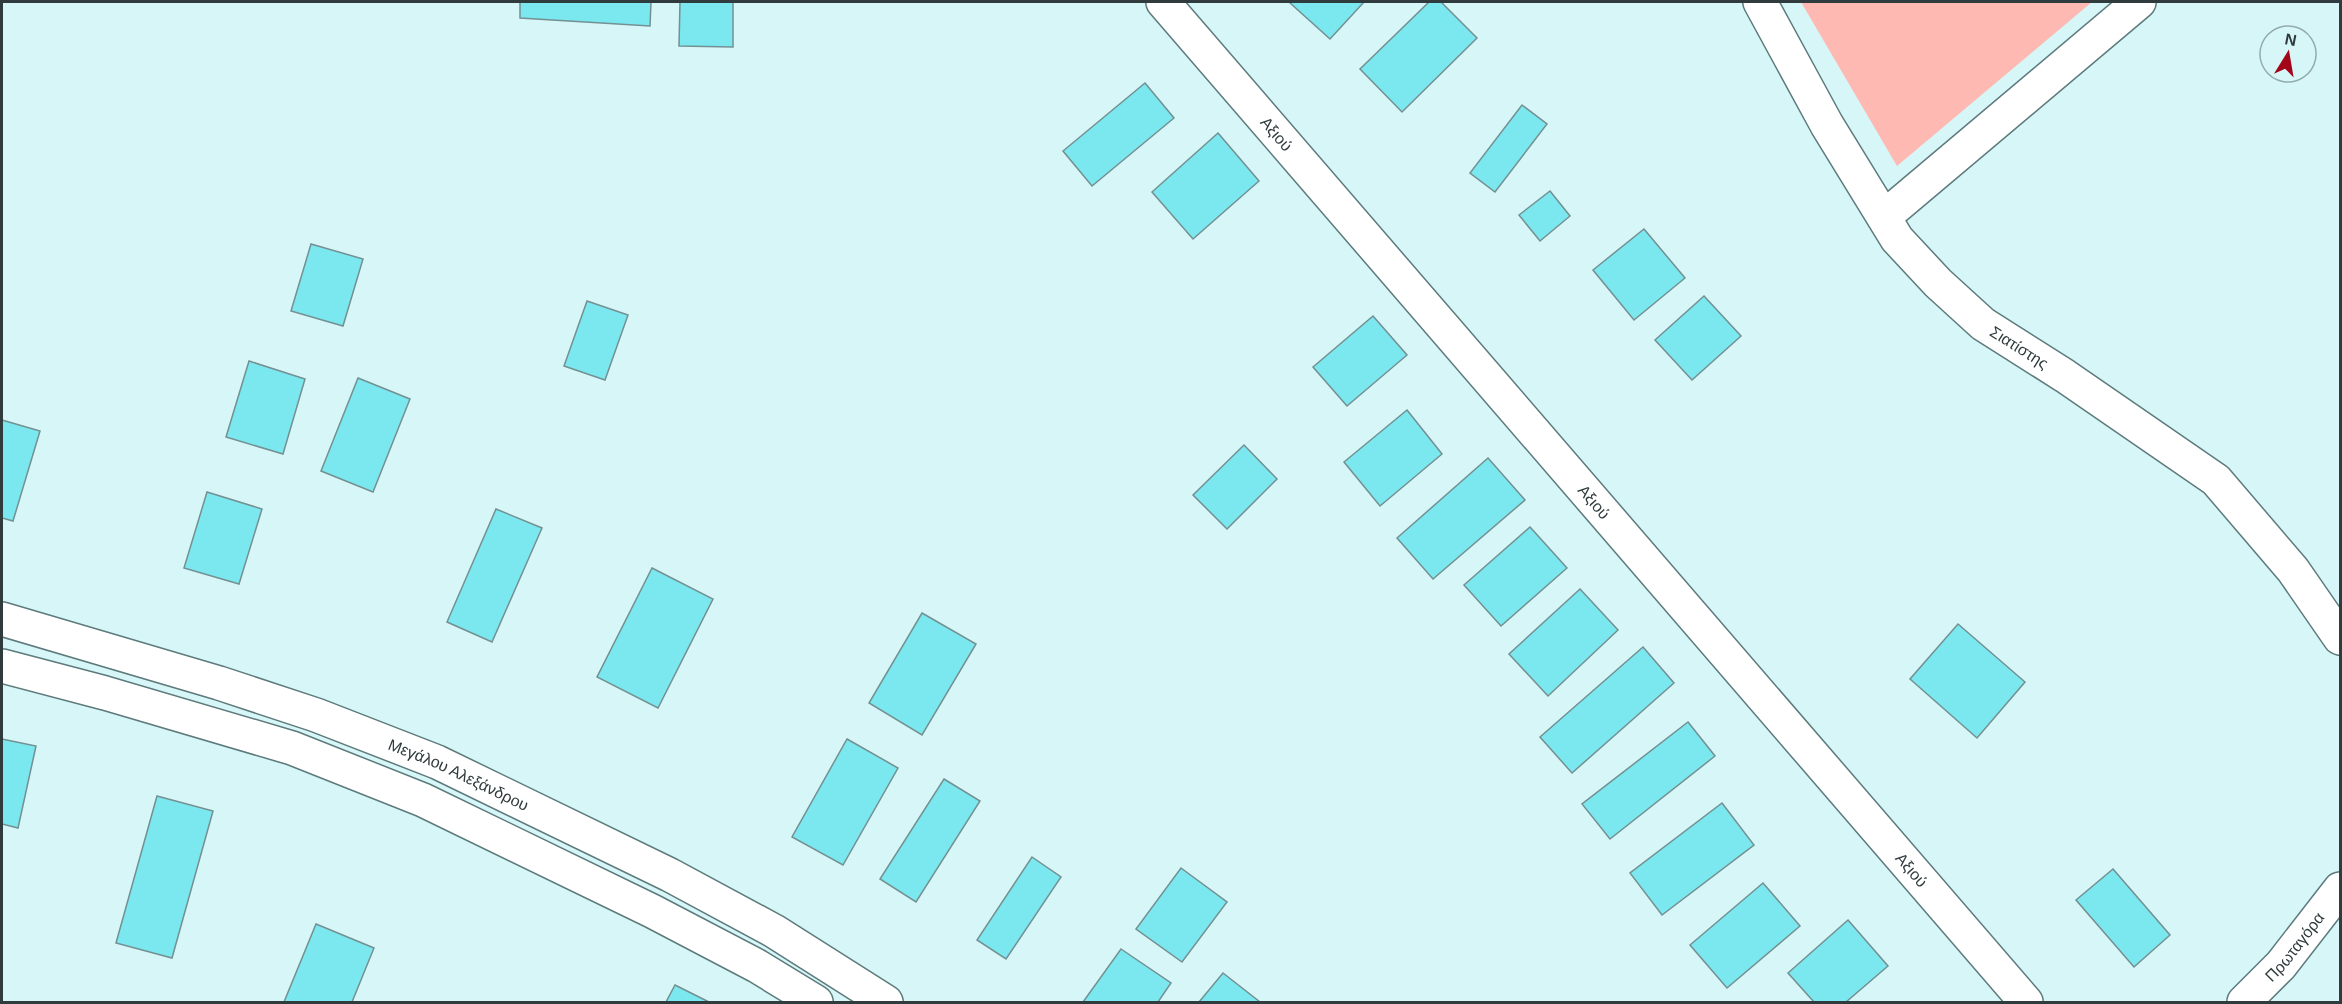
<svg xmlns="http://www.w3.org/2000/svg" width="2342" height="1004" viewBox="0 0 2342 1004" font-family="Helvetica,sans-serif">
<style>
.green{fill:#feb9b2}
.building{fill:#7be8f0;stroke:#739092;stroke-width:1.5}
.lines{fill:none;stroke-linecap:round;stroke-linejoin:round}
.minor-casing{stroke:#5d7a7c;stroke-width:36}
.minor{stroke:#fff;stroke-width:33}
.labels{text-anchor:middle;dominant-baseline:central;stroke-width:5;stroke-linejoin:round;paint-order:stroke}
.street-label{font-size:16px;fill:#2f3b3c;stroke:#d7f6f8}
</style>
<rect width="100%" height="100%" fill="#d7f6f8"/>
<path class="green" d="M1801 2H2092L1897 166Z"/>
<g class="building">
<path d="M520 2H651L650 26 520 18Z"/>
<path d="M680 2H733V47L679 46Z"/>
<path d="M1289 2H1364L1330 39Z"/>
<path d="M1429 2H1441L1477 38 1402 112 1360 69Z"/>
<path d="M1145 83 1174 118 1092 186 1063 151Z"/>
<path d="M1522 105 1547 124 1495 192 1470 173Z"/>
<path d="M1218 133 1259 181 1193 239 1152 192Z"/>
<path d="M1550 191 1570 216 1540 241 1519 215Z"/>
<path d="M1644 229 1685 278 1634 320 1593 270Z"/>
<path d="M311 244 363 259 343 326 291 311Z"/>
<path d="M1704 296 1741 336 1692 380 1655 340Z"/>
<path d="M587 301 628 315 605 380 564 366Z"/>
<path d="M1373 316 1407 355 1347 406 1313 367Z"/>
<path d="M249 361 305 379 283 454 226 437Z"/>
<path d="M358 378 410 399 373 492 321 471Z"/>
<path d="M1407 410 1442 454 1380 506 1344 462Z"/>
<path d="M2 420 40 431 13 521 2 518Z"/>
<path d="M1244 445 1277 479 1227 529 1193 495Z"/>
<path d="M1488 458 1525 500 1433 579 1397 538Z"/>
<path d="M207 492 262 509 239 584 184 568Z"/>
<path d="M496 509 542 528 492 642 447 622Z"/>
<path d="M1530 527 1567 568 1501 626 1464 585Z"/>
<path d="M652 568 713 599 658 708 597 677Z"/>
<path d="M1580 589 1618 630 1548 696 1509 654Z"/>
<path d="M922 613 976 644 922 735 869 703Z"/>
<path d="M1958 624 2025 682 1977 738 1910 679Z"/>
<path d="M1643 647 1674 683 1572 773 1540 737Z"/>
<path d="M1688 722 1715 756 1610 839 1582 804Z"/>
<path d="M2 739 36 746 18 828 2 824Z"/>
<path d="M847 739 898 768 843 865 792 837Z"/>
<path d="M944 779 980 801 916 902 880 879Z"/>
<path d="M157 796 213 811 172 958 116 943Z"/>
<path d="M1722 803 1754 845 1662 915 1630 873Z"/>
<path d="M1032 857 1061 877 1006 959 977 940Z"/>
<path d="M1181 868 1227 902 1182 962 1136 929Z"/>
<path d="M2113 869 2170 935 2134 967 2076 900Z"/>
<path d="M1763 883 1800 926 1727 988 1690 945Z"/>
<path d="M1848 920 1888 966 1846 1002H1814L1788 973Z"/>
<path d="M316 924 374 948 352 1002H284Z"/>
<path d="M1121 949 1171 983 1158 1002H1083Z"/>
<path d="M1223 973 1260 1002H1199Z"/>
<path d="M675 985 709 1002H666Z"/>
</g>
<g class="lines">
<defs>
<g id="minor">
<path id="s1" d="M1163 2 2026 1002"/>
<path id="s2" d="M1760 2 1827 125 1897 239 1938 283 1983 324 2065 376 2216 480 2293 570 2340 638"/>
<path d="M1884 217 2139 2"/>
<path id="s3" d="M2 619 219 683 316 715 437 762 670 875 774 931 886 1002"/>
<path d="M2 666 105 693 292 748 423 800 652 911 757 966 816 1002"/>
<path id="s4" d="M2244 1002 2281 965 2340 889"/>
</g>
</defs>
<use href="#minor" class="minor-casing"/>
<use href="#minor" class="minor"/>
</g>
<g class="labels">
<g class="street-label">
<text stroke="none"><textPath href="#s1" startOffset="174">Αξιού</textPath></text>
<text stroke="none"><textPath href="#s2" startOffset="438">Σιατίστης</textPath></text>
<text stroke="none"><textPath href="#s1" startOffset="660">Αξιού</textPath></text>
<text stroke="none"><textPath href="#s3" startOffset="483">Μεγάλου Αλεξάνδρου</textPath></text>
<text stroke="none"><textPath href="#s1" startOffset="1146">Αξιού</textPath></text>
<text stroke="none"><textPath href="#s4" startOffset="75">Πρωταγόρα</textPath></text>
</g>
</g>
<rect width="2342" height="1004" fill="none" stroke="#2f3b3c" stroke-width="6"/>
<g transform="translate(2288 54) rotate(11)"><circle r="28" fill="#d7f6f8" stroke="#94abad" stroke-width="1.5"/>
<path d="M0-4.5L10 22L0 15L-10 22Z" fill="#a20618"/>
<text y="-9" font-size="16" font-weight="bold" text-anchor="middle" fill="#2f3b3c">N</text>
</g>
</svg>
